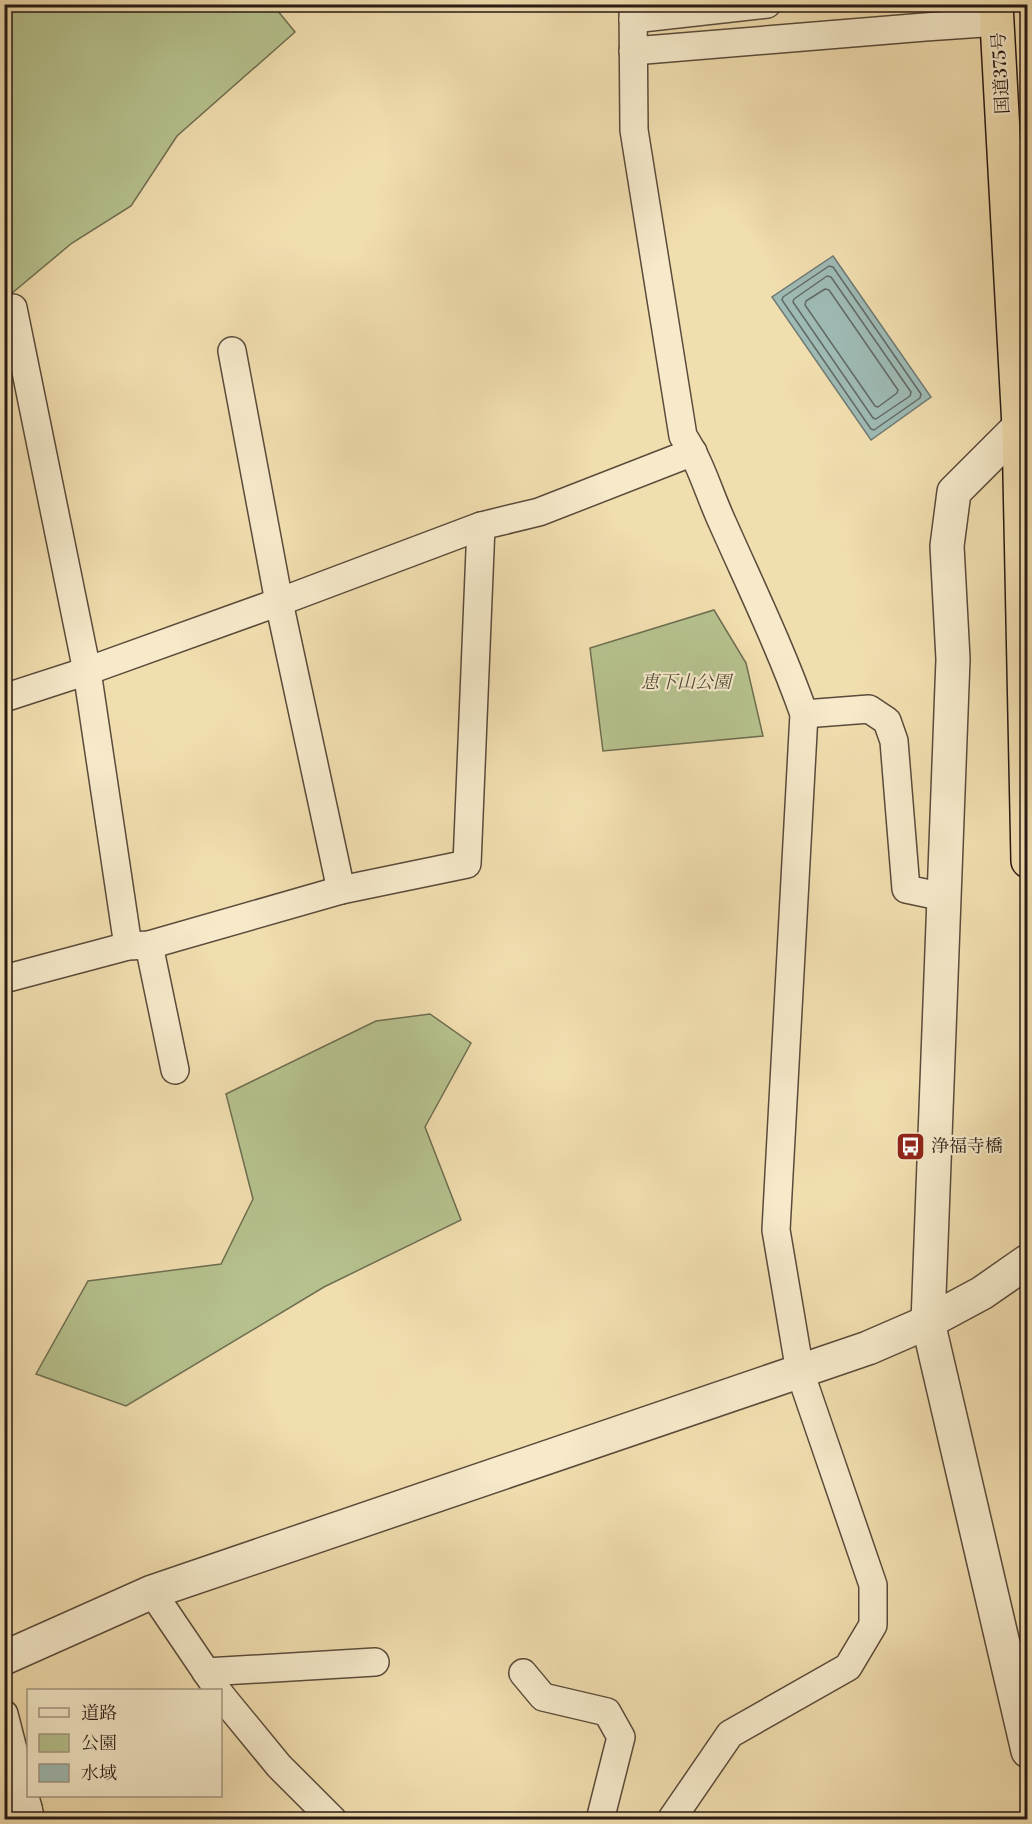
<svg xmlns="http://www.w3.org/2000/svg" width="1032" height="1824" viewBox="0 0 1032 1824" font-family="'Libre Bodoni','Noto Serif JP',serif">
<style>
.green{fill:#b6c28e;stroke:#6e6e51;stroke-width:1.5}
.water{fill:#9ebab4;stroke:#6e7a74;stroke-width:1.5}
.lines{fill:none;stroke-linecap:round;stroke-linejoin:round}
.shore{stroke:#626a64;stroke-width:1.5}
.minor-casing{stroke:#5a4b3b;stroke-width:30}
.tertiary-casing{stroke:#5a4b3b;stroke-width:36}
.trunk-casing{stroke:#271a14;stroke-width:36}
.minor{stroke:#f6eacb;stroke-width:27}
.tertiary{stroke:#f6eacb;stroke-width:33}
.trunk{stroke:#f1deaf;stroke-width:33}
.labels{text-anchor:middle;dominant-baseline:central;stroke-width:4.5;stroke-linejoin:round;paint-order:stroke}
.street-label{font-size:18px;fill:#271a14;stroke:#f6eacb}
.park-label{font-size:18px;font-style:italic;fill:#524c39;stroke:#f6eacb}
.poi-label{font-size:18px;fill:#271a14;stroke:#f6eacb;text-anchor:start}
</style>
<rect width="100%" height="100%" fill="#f1deaf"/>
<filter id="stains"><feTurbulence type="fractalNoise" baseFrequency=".00333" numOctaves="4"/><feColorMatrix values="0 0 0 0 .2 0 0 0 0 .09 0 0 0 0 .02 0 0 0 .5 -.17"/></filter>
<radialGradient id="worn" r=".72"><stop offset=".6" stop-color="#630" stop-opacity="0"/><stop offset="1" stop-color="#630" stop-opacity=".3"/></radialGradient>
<g class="green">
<path d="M5 5H273L295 32 177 136 131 206 72 243 5 299Z"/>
<path d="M714 610 746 663 763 736 603 751 590 648Z"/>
<path d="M430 1014 471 1043 425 1127 461 1220 324 1287 126 1406 36 1374 88 1281 221 1264 253 1199 226 1094 376 1021Z"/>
</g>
<path class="water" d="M833 256 931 397 871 440 772 297Z"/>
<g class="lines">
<g class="shore">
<path d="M829 266 833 267 921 394 920 398 874 430 871 429 782 300 783 297Z"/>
<path d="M827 276 831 277 911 392 910 396 876 419 873 418 793 302 794 299Z"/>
<path d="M825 289 829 290 898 390 897 393 878 407 875 406 805 305 806 301Z"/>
</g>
<defs>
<g id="minor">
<path d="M633 4 634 130 683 436C701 463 709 494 723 524 751 587 781 649 804 714L776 1230 800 1372 873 1585V1625L848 1667 730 1734 671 1820"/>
<path d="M633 19 767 4"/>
<path d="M633 51 925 27 998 22"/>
<path d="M13 308 87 671 128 946"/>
<path d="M232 351 279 602 341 890"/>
<path d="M4 698 87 671 279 602 481 526 539 512 693 452"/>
<path d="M804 714 869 709 887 721 894 741 906 889 944 897"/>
<path d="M149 945 175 1070"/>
<path d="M4 979 128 946 149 945 341 890 467 864 481 526"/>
<path d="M152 1592 215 1685"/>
<path d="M206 1672 375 1662"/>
<path d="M523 1673 543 1697 607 1712 621 1737 600 1820"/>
<path d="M220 1694 228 1704 279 1766 333 1820"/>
<path d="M4 1714 31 1820"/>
<path d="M4 1817 28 1808"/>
</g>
<g id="tertiary">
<path d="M1019 427 954 492 947 546 953 659 928 1322 1028 1751"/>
<path d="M4 1658 152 1592 868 1348 928 1322 982 1293 1028 1261"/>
</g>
<path id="trunk" d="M996 4 1019 427 1028 861"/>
</defs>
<use href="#minor" class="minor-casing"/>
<use href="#tertiary" class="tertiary-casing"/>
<use href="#trunk" class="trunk-casing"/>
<use href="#minor" class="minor"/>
<use href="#tertiary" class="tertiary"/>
<use href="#trunk" class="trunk"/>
</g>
<defs>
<symbol id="bus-square" viewBox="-11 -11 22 22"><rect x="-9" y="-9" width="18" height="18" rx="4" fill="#8f2418" stroke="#f6eacb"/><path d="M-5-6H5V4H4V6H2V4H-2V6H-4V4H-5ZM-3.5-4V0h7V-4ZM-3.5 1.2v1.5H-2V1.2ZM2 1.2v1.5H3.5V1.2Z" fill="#fff"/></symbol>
</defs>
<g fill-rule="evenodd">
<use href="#bus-square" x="894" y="1130" width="33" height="33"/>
</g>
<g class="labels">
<g class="street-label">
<text transform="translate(1001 73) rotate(-93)">国道375号</text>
</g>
<g class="park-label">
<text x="686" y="682">恵下山公園</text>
</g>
<g class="poi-label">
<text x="931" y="1146">浄福寺橋</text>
</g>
</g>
<rect width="1032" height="1824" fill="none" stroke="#f1deaf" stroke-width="24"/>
<rect x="6" y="6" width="1020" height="1812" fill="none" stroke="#271a14" stroke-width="3"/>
<rect x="12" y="12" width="1008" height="1800" fill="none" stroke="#271a14" stroke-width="1.5"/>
<rect x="27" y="1689" width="195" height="108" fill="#f6eacb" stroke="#a39782" stroke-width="1.5"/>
<rect x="39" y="1708" width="30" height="9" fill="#f6eacb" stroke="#a39782" stroke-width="1.5"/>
<text x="81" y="1719" font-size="18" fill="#271a14">道路</text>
<rect x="39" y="1734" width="30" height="18" fill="#b6c28e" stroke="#a39782" stroke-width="1.5"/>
<text x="81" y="1749" font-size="18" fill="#271a14">公園</text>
<rect x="39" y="1764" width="30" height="18" fill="#9ebab4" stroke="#a39782" stroke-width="1.5"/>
<text x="81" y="1779" font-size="18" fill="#271a14">水域</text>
<rect width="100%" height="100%" filter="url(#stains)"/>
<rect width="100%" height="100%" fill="url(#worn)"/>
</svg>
